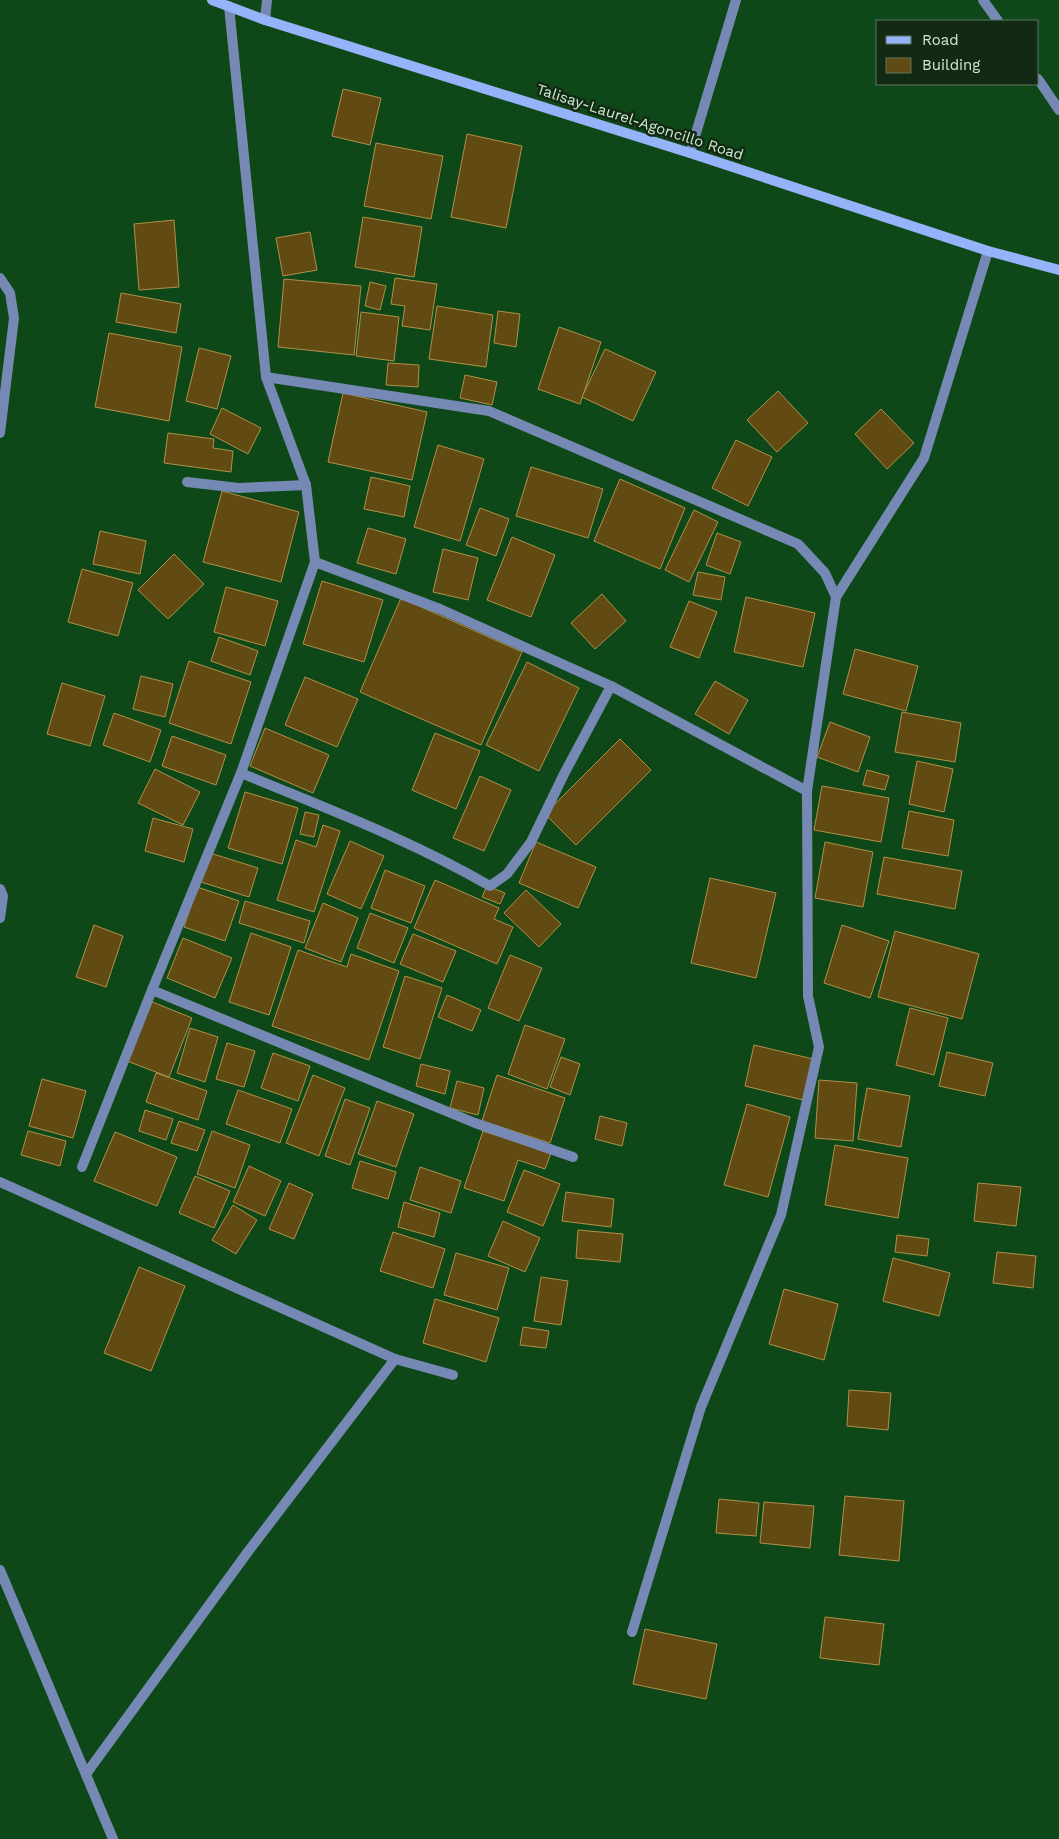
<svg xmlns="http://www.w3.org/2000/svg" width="1059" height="1839" viewBox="0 0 1059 1839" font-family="'Work Sans',sans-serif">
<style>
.building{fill:#624b12;stroke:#b09049}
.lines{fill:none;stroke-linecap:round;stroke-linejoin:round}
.service{stroke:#7589b4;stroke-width:10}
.minor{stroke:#7589b4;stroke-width:10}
.secondary{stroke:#95b3f8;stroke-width:10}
.labels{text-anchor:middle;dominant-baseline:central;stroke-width:5;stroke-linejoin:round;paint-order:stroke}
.street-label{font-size:15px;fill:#cdeace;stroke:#122914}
</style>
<rect width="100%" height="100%" fill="#0f4818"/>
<g class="building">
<path d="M343 89 381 98 370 145 332 136Z"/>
<path d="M467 134 522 146 506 228 451 217Z"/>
<path d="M376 143 443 156 431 219 364 206Z"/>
<path d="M363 217 422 227 414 277 355 267Z"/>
<path d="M174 220 179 287 139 290 134 224Z"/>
<path d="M310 232 317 270 283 276 276 238Z"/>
<path d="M395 278 437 284 430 330 402 326 405 306 391 304Z"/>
<path d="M284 279 361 286 354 355 278 347Z"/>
<path d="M370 282 386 286 380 310 365 306Z"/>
<path d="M121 293 181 304 176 333 116 322Z"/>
<path d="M437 306 493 315 486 367 429 359Z"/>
<path d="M498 311 520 314 516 347 494 343Z"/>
<path d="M361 312 399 317 394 361 356 356Z"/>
<path d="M559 327 601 342 580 404 538 389Z"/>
<path d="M109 333 182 347 169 421 95 407Z"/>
<path d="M199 348 231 356 217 409 186 401Z"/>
<path d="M605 349 656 372 633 421 582 397Z"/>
<path d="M388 363 419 365 418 387 386 385Z"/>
<path d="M465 375 497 382 492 405 460 398Z"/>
<path d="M778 391 808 423 777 452 747 420Z"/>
<path d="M343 393 427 412 412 480 328 462Z"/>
<path d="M222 408 261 428 248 454 210 434Z"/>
<path d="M881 409 914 443 887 469 855 434Z"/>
<path d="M168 433 214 439 213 448 233 451 231 472 164 463Z"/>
<path d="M736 440 772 457 748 506 712 488Z"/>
<path d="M438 445 484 459 460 541 414 527Z"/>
<path d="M531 467 603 489 588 538 516 516Z"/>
<path d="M371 477 410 486 404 517 364 509Z"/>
<path d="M620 479 685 508 660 569 594 541Z"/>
<path d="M222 491 299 512 281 582 203 562Z"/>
<path d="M480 508 509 519 496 556 466 545Z"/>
<path d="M694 510 718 522 689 582 665 570Z"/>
<path d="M368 528 406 539 396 574 357 563Z"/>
<path d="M100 531 146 541 140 574 93 564Z"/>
<path d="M717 533 741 542 730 574 706 565Z"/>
<path d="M512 537 555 555 531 617 487 600Z"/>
<path d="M443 549 478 558 468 600 433 592Z"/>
<path d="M174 554 204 584 168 619 138 590Z"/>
<path d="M82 569 133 583 118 636 68 622Z"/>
<path d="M698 572 725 577 721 600 693 595Z"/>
<path d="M322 581 383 600 364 662 303 644Z"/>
<path d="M226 587 278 601 265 646 214 632Z"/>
<path d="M602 594 626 621 595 649 571 623Z"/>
<path d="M746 597 815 613 803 667 734 652Z"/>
<path d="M401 598 522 652 481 745 360 692Z"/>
<path d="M689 601 717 612 699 658 670 647Z"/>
<path d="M219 637 258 651 250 675 211 661Z"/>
<path d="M855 649 918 666 906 711 843 694Z"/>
<path d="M189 661 251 682 231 744 169 723Z"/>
<path d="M527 662 579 688 539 771 486 745Z"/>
<path d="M141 676 173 684 165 717 133 709Z"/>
<path d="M305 677 358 699 337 747 285 725Z"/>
<path d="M715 681 748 700 729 734 695 714Z"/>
<path d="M62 683 105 696 90 746 47 734Z"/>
<path d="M902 712 961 723 955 762 895 752Z"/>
<path d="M114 713 161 730 150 762 103 745Z"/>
<path d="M830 722 870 737 858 772 817 757Z"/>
<path d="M265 728 329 755 313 793 250 766Z"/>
<path d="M435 733 480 751 456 809 412 790Z"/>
<path d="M172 736 226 755 216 785 162 766Z"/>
<path d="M620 739 651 770 576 845 545 814Z"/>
<path d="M917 761 953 769 944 812 909 804Z"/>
<path d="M155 769 200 792 183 825 138 803Z"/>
<path d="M867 770 889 776 885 790 863 785Z"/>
<path d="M480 776 511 790 484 851 453 838Z"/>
<path d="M822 786 889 798 881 842 814 830Z"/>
<path d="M245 792 298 808 282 864 228 848Z"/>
<path d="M909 811 954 820 948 856 902 848Z"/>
<path d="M305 812 319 815 314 837 300 834Z"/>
<path d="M153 818 193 829 184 862 145 851Z"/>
<path d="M323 825 340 831 314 912 277 900 296 840 316 847Z"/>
<path d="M350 841 384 856 361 909 327 894Z"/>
<path d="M536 842 596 867 578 908 519 883Z"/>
<path d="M825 842 873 852 863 907 815 898Z"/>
<path d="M210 853 258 868 249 897 201 882Z"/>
<path d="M884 857 962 871 955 909 877 894Z"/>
<path d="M385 870 425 886 411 923 371 908Z"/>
<path d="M710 878 776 893 756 978 691 963Z"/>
<path d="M435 880 499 908 494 919 513 927 497 964 414 928Z"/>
<path d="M487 886 505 893 500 904 482 897Z"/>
<path d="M197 887 239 901 225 941 184 927Z"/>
<path d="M526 890 561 924 539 947 504 913Z"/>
<path d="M245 901 310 921 304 943 239 923Z"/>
<path d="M323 903 358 918 341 962 305 948Z"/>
<path d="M370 913 408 928 394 963 357 948Z"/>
<path d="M94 925 123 936 106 987 76 977Z"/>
<path d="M842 925 889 941 870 998 824 983Z"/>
<path d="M895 931 979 954 962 1019 878 997Z"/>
<path d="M251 933 291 947 269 1015 229 1002Z"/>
<path d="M413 934 456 951 443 982 400 964Z"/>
<path d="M183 938 232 958 215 998 167 978Z"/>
<path d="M298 950 347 967 351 954 399 971 369 1060 272 1026Z"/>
<path d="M510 955 542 968 519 1021 488 1008Z"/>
<path d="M405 976 442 988 420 1059 383 1047Z"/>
<path d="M447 995 481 1010 472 1031 438 1017Z"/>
<path d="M150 1001 192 1018 169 1077 127 1061Z"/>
<path d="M910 1008 948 1018 934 1075 896 1065Z"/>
<path d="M525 1025 565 1039 547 1089 508 1074Z"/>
<path d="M190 1028 218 1037 205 1082 177 1073Z"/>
<path d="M227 1043 255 1051 244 1087 216 1079Z"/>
<path d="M754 1045 813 1059 803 1100 745 1086Z"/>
<path d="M947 1052 993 1063 985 1096 939 1086Z"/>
<path d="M273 1053 310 1066 298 1101 261 1088Z"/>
<path d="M561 1057 580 1064 570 1095 550 1087Z"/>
<path d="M421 1064 450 1071 445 1094 416 1086Z"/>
<path d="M156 1073 207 1091 198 1120 146 1102Z"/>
<path d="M313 1075 345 1088 319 1156 286 1143Z"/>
<path d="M497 1075 565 1098 550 1143 482 1121Z"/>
<path d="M42 1079 86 1091 73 1138 29 1126Z"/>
<path d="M819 1080 857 1083 853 1141 815 1138Z"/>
<path d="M457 1081 484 1088 478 1115 450 1108Z"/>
<path d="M867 1088 910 1096 901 1147 858 1139Z"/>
<path d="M238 1090 292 1109 280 1143 226 1124Z"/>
<path d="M345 1099 370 1108 350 1165 325 1156Z"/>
<path d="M377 1101 414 1114 396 1167 358 1154Z"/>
<path d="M747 1104 790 1117 768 1197 724 1185Z"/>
<path d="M145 1110 173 1119 166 1140 139 1131Z"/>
<path d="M600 1116 627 1123 622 1146 595 1139Z"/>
<path d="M179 1121 205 1130 197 1151 171 1143Z"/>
<path d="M28 1131 66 1141 60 1166 21 1155Z"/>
<path d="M212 1131 250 1145 235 1188 197 1174Z"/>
<path d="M483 1131 551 1153 545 1169 518 1160 504 1201 464 1188Z"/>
<path d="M115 1132 177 1157 157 1206 94 1181Z"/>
<path d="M835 1145 908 1158 898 1218 825 1205Z"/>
<path d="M360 1161 396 1172 388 1199 352 1188Z"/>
<path d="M249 1166 281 1181 265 1216 233 1202Z"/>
<path d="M420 1167 461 1181 451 1213 410 1200Z"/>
<path d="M524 1170 560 1184 543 1226 507 1212Z"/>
<path d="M195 1176 230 1191 214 1228 179 1213Z"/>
<path d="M289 1183 313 1194 294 1239 269 1229Z"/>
<path d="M978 1183 1021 1187 1016 1226 974 1221Z"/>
<path d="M566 1192 614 1199 611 1227 562 1221Z"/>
<path d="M404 1202 440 1213 434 1237 398 1227Z"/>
<path d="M233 1205 257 1220 236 1254 212 1240Z"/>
<path d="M503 1221 540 1238 525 1272 488 1256Z"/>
<path d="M578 1230 623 1234 620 1262 576 1258Z"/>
<path d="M393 1232 445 1249 433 1288 380 1271Z"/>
<path d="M897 1235 929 1239 927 1256 895 1252Z"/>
<path d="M997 1252 1036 1256 1033 1288 993 1283Z"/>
<path d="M456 1253 509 1268 497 1310 444 1295Z"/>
<path d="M893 1258 950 1273 939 1316 883 1301Z"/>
<path d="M139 1267 185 1286 151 1371 104 1353Z"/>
<path d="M541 1277 568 1281 561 1325 534 1321Z"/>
<path d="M784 1289 838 1304 824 1360 769 1344Z"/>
<path d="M435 1299 499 1318 486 1362 423 1343Z"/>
<path d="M523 1327 549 1331 546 1348 520 1345Z"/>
<path d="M849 1390 891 1393 888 1430 847 1426Z"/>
<path d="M845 1496 904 1501 899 1561 839 1555Z"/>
<path d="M719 1499 759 1503 756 1536 716 1533Z"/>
<path d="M764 1502 814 1506 810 1548 760 1543Z"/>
<path d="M825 1617 884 1624 879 1665 820 1658Z"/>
<path d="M645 1629 717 1644 706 1699 633 1684Z"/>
</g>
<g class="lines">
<path class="service" d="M265 20 267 0"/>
<g class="minor">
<path d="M983 0 998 21"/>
<path d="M1038 79 1059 110"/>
<path d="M690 153 736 0"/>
<path d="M0 278 10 293 14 318 0 433"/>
<path d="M266 377 489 411 798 544 825 573 836 597 807 791 808 996 819 1047 781 1215 701 1407 632 1632"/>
<path d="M187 482 239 488 306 485"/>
<path d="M315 562 440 609 611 686 807 791"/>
<path d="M836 597 924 458 988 251"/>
<path d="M241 773C325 808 411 840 490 886L507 874 531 842 564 774 611 686"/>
<path d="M0 889 3 896 0 918"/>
<path d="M152 990 475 1123 573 1157"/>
<path d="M82 1167 152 990 241 773 315 562 306 485 266 377 229 6"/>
<path d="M0 1182 395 1359 453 1375"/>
<path d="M0 1570 113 1839"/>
<path d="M86 1774 247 1553 395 1359"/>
</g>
<path class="secondary" d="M212 0 265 20 690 153 988 251 1059 270"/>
</g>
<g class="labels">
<g class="street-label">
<text transform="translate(640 122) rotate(18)">Talisay-Laurel-Agoncillo Road</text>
</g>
</g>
<rect x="876" y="20" width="162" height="65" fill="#122914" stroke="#5d765e"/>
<rect x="886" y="36" width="25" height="8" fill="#95b3f8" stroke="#5d765e"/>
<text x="922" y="45" font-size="15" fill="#cdeace">Road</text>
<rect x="886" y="58" width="25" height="15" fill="#624b12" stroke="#5d765e"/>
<text x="922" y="70" font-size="15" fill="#cdeace">Building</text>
</svg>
